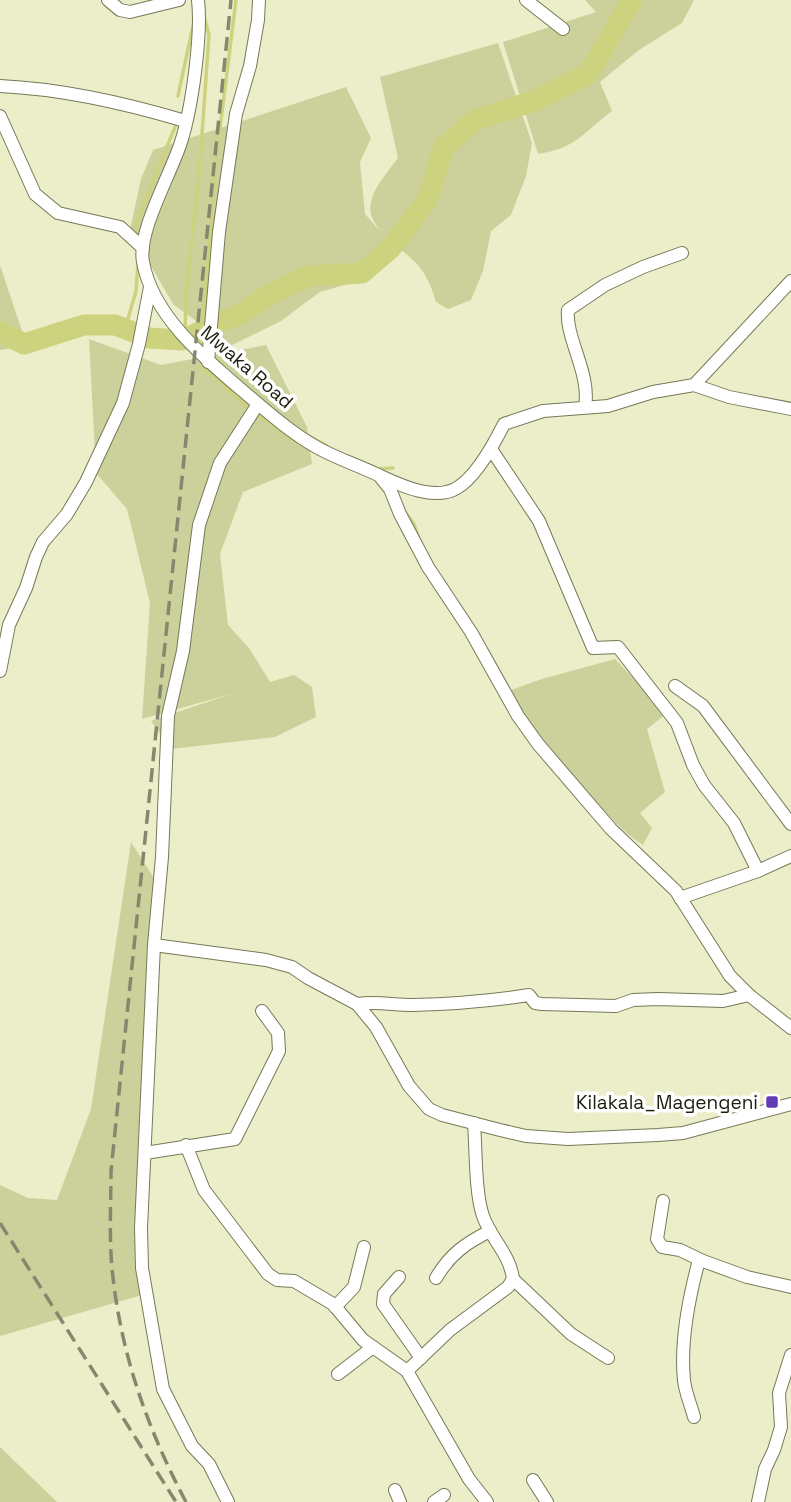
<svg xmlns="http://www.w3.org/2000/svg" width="791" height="1502" viewBox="0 0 791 1502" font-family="'Space Grotesk',sans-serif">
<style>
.green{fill:#ccd19c}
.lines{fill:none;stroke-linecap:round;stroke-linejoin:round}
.stream{stroke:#ccd27e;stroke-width:3.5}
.river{stroke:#ccd27e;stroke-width:21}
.minor-casing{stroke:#767957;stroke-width:14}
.minor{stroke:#fff;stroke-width:12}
.rail{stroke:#86886e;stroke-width:3.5;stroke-dasharray:14 7;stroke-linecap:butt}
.poi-dot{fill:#613db5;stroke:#fff;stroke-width:2.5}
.labels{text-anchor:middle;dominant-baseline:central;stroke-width:7;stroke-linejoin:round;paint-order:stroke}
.street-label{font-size:19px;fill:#1c1d0f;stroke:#fff}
.poi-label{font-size:19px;fill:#1c1d0f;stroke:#fff;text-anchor:end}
</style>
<rect width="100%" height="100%" fill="#ebeec9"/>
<g class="green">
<path d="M585 0H694L682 23 639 50 600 82 612 111C583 132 578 148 538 154L503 42 596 12Z"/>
<path d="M498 43 532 143 526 176 511 215 491 231 483 271 471 300 448 309 436 302C427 270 415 259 388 241L399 255 362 280 320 292 281 321 230 346 173 304 130 230 141 179 153 150 346 87 371 138 360 162 365 214 379 230C377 226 373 220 371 215 366 195 387 173 398 158L380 77Z"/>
<path d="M0 265 27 346 0 350Z"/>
<path d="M89 339 161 365 266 345 307 427 312 464 243 492 220 554 228 625 249 648 270 682 294 675 312 687 316 717 275 737 171 749 151 721 231 694 142 719 150 603 127 509 96 473Z"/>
<path d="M615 659 667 713 647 729 665 792 640 813 652 828 643 845C621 831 606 812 588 793 559 760 532 728 508 691L542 679Z"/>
<path d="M131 842 163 892 136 1269 142 1295 0 1336V1185L28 1198 57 1200 91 1109Z"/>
<path d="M0 1447 57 1502H0Z"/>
</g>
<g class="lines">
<g class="stream">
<path d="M178 96 193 26"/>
<path d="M137 238 136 224 177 122"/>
<path d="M125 329 136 291 138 263"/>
<path d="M185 332 186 294 199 177 209 35 204 16"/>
<path d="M205 348 201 345 215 168 236 0"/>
<path d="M213 356 225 367"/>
<path d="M199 367 217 379 250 410"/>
<path d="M256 414 296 441"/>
<path d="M309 436 327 446"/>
<path d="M374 469 393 468"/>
<path d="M405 512 414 524 419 539"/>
</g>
<path class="river" d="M0 332 24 344 84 325H115L149 338 182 340 242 313 265 297 308 276 362 273 391 248 427 200 444 147 475 120 534 101 588 74 632 0"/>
<defs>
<g id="minor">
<path d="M108 0 120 10 130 12 179 0"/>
<path d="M198 0C202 35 192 108 181 142 171 174 137 232 143 262 153 318 209 362 250 397 271 415 293 434 318 448 336 458 357 465 376 474 398 484 433 502 457 488 477 476 494 444 504 424L543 411 608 406 653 392 694 385 791 281"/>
<path d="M526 0 563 29"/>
<path d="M0 86C63 89 125 103 185 121"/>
<path d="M0 116 35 194 58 213 120 227 143 248"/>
<path d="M208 362 219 232 236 114 250 66 258 20 259 0"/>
<path d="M694 385 729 397 791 409"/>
<path d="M585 407C591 373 565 338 568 310L605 285 643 267 682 253"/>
<path d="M491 449 539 521 593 648 618 647 677 723 693 765 704 785 734 823 758 871 791 856"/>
<path d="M381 478 390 489 400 514 428 567 471 632 518 716 538 744 611 829 676 891 730 976 749 995 791 1028"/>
<path d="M0 671 9 625 26 588 36 557 43 542 67 514 86 482 123 403 139 344 150 287"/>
<path d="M675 686 703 706 791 824"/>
<path d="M680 898 758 871"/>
<path d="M154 945 266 960 292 967 308 978 357 1004 376 1027 409 1086 429 1109 442 1115 500 1130 526 1136 568 1139 658 1135 683 1133 791 1104"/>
<path d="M357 1004C377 1001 393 1005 413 1005 452 1004 490 1001 529 995L535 1003 542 1004 616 1006 633 1000 658 999 723 1001 749 995"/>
<path d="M186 1145 204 1190 268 1274 277 1280 294 1281 333 1304 363 1340 407 1371 469 1479 487 1502"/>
<path d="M145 1153 235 1139 279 1051 278 1033 262 1011"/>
<path d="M663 1201 657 1239 662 1247 680 1250 703 1261 747 1277 791 1287"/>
<path d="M399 1277 384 1294 383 1304 421 1358"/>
<path d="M436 1278C450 1254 466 1243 490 1231"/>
<path d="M513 1279 571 1334 608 1358"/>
<path d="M335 1307 354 1287 364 1247"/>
<path d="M407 1371 450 1330 508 1287 513 1279C510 1254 491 1239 483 1216 475 1193 476 1149 474 1123"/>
<path d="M338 1374 373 1347"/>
<path d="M694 1417C691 1405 685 1392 684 1380 680 1341 689 1297 699 1260"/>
<path d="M533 1480 547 1502"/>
<path d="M395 1490 400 1502"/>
<path d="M228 1502 209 1464 192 1446 163 1389 142 1268 141 1228 154 945 162 857 168 716 183 651 199 525 220 463 258 404"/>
<path d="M434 1502 444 1495"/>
<path d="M758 1502 765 1469 774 1450 781 1427 779 1393 791 1355"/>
</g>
</defs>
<use href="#minor" class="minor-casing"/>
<use href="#minor" class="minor"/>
<g class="rail">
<path d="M0 1223 176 1502"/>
<path d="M186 1502C147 1428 120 1352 112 1268 109 1236 111 1203 111 1171L231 0"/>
</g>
</g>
<rect class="poi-dot" x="765" y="1095" width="14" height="14" rx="3.5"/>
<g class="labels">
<g class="street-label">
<text transform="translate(247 367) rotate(41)">Mwaka Road</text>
</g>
<g class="poi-label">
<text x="758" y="1102">Kilakala_Magengeni</text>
</g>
</g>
</svg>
